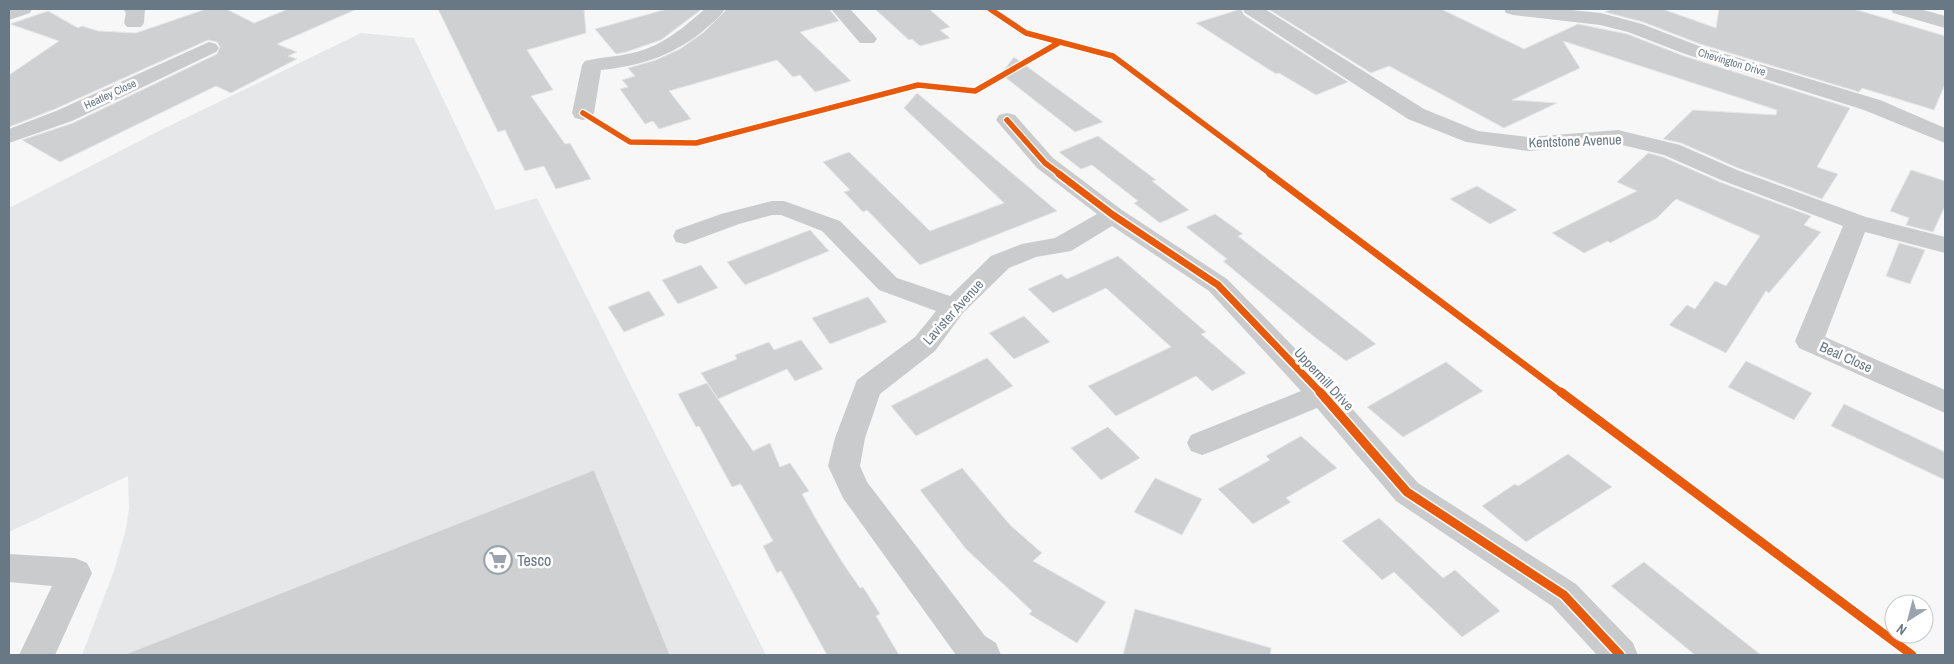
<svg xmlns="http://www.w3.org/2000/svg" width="1954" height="664" viewBox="0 0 1954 664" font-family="'Archivo Narrow',sans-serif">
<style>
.built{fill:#e6e7e8}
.building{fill:#ced0d1;stroke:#e6e6e6}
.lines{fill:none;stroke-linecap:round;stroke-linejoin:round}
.minor{fill:#cacbcc;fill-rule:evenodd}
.cycleway-far2-casing{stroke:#fff;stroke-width:8}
.cycleway-far1-casing{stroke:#fff;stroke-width:10}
.cycleway-casing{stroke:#fff;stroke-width:12}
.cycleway-far2{stroke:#e8590c;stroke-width:5.5}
.cycleway-far1{stroke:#e8590c;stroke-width:7}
.cycleway{stroke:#e8590c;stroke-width:9}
.labels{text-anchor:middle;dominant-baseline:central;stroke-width:5;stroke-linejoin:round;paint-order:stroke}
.far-street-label{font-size:11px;fill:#697885;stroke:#fff}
.street-label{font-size:14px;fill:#697885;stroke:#fff}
.near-poi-label{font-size:16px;fill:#697885;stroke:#fff;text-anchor:start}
</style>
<rect width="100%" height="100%" fill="#f7f7f7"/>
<path class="built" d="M361 33 414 38 496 210 537 198 766 655H82L114 571 126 529 129 508 128 476 9 532V208L163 129Z"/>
<g class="building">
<path d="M206 9H226L254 23 288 9H357L277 44 297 52 288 56 297 59 231 93 216 86 60 162 22 140 73 123 217 54 220 47 217 42 208 40 55 109 9 127V75L59 41 10 24 48 11 78 28 82 26 98 31 136 33Z"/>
<path d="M438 9H584L586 33 527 50 553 90 531 96 565 144 570 143 591 179 556 189 544 166 525 171 505 130 498 132Z"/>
<path d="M667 9H702L661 40 626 52 616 54 595 29Z"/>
<path d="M727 9H829L839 21 800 32 851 81 815 92 800 75 793 77 777 60 669 91 691 119 659 129 653 121 645 124 620 89 628 87 622 80 635 76 628 68 656 60 680 49 704 32Z"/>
<path d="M875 9H929L950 27 940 30 950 38 920 46 912 39 909 40Z"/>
<path d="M1241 9 1244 15 1348 82 1316 95 1279 73 1276 74 1196 23Z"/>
<path d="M1268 9H1441L1524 49 1578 24 1627 34 1684 56 1850 108 1817 167 1838 174 1822 199 1738 168 1681 143 1663 139 1693 110 1776 115 1777 110 1563 41 1580 68 1512 100 1557 103 1504 128 1389 66 1371 73Z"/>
<path d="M1612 9H1662L1716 28 1719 9H1854L1945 36V84L1934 110 1862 88 1859 92 1700 44 1643 22 1605 12Z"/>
<path d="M1014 57 1103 122 1075 132 1001 74Z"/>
<path d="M917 93 1057 211 920 265 867 210 863 212 844 192 850 190 823 162 849 152 930 231 1004 203 904 108Z"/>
<path d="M1098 136 1156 180 1152 181 1189 210 1160 223 1134 203 1138 201 1092 165 1081 169 1059 152Z"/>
<path d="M1648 153 1663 157 1720 182 1811 216 1804 225 1821 232 1769 293 1766 291 1726 353 1669 325 1687 305 1695 309 1715 281 1726 286 1760 236 1676 199 1657 218 1610 243 1608 241 1584 253 1552 233 1637 191 1617 182Z"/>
<path d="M1911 170 1945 181V206L1933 232 1906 225 1909 218 1890 211Z"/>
<path d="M1477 186 1517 210 1490 224 1450 199Z"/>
<path d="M1215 214 1243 234 1238 236 1376 344 1346 361 1312 335 1223 261 1227 259 1186 227Z"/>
<path d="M810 230 829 251 745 285 727 262Z"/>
<path d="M1899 243 1925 250 1910 284 1886 276Z"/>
<path d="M1118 256 1206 332 1201 334 1246 373 1212 391 1196 376 1116 416 1088 386 1171 347 1106 288 1053 313 1028 289 1061 274 1067 279Z"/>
<path d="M701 265 718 288 678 304 662 280Z"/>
<path d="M649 291 665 315 624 332 608 307Z"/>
<path d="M868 297 887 322 830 344 812 318Z"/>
<path d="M1024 316 1050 342 1014 359 989 333Z"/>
<path d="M801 340 823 369 795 381 787 369 718 399 701 373 737 359 735 355 769 342 774 350Z"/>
<path d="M987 358 1013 386 916 436 891 406Z"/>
<path d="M1746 361 1812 393 1794 420 1728 387Z"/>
<path d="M1446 362 1483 391 1403 437 1367 407Z"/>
<path d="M707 383 753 451 770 443 780 467 790 463 809 491 802 494 817 521 842 562 860 588 863 587 880 614 876 616 899 655H827L781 571 777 573 763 546 773 541 741 484 732 487 699 426 696 427 678 394Z"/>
<path d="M1844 404 1945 452V480L1831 426Z"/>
<path d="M1108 427 1140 458 1101 480 1071 448Z"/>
<path d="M1301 436 1337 468 1286 498 1291 502 1253 524 1218 489 1270 460 1266 456Z"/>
<path d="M1568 454 1612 487 1526 542 1482 506 1515 484 1518 486Z"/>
<path d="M962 468 1010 525 1042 553 1033 561 1106 602 1077 643 1029 614 1032 611 966 549 920 490Z"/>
<path d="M594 470 670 655H127L126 654Z"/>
<path d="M1155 478 1202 499 1182 535 1134 512Z"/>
<path d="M1379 518 1443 578 1455 570 1500 611 1462 637 1394 572 1382 580 1342 541Z"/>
<path d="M1644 562 1694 602 1761 655H1695L1611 586Z"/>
<path d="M1135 609 1271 648 1270 655H1123Z"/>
</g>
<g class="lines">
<g class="minor">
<path d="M9 9H32L30 13 9 20Z"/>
<path d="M123 9H145L144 23 141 27H127L124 23 126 13Z"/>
<path d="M705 9H725C720 17 711 24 703 31 672 56 640 66 601 70L594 113 591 118 583 120 575 118 572 113 582 65 585 61C600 57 616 57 632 53 661 47 683 28 705 9Z"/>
<path d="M831 9H850L874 35 877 39 874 43H860Z"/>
<path d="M1243 9H1265L1424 109 1478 131 1528 137 1618 130 1680 145 1737 170 1866 217 1945 237V253L1865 232 1825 337 1945 390V413L1799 348 1795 341 1843 226 1721 180 1664 155 1618 144 1528 151 1466 142 1408 119 1245 13Z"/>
<path d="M1504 9H1561L1601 13 1642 24 1699 46 1880 100 1945 128V143L1864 110 1685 54 1628 32 1600 25 1513 15 1506 13Z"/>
<path d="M1891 9H1920L1945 16V28L1893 13Z"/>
<path d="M209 42 216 44 219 48 216 52 72 121 9 143V129L56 111Z"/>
<path d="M1007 113 1015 115 1053 158 1122 210 1227 279 1332 386 1418 483 1576 584 1633 643 1638 655H1597L1552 606 1396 501 1317 408 1213 451 1202 455 1191 451 1187 443 1191 435 1301 391 1209 291 1112 226 1071 251 1036 257 1009 268 963 313 935 351 880 394 865 438 860 466 867 482 985 636 996 643 1001 655H956L843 498 828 466 835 438 857 380 915 337 936 311 879 290 822 231 781 215H772L739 224 685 244 676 242 673 236 676 230 721 214 772 201H784L840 221 897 278 950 296 991 256 1022 244 1055 238 1097 214 1037 168 996 120 999 115Z"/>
<path d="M9 554 75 558 87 563 92 573 55 655H19L52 586 9 582Z"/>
</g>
<defs>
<g id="cycleway-far2">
<path d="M990 9 1026 33 1113 56 1272 175"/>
<path d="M583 113 630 142 696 143 918 85 975 91 1060 42"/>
<path d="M1007 120 1045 163 1061 175"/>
</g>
<g id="cycleway-far1">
<path d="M1059 174 1113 215 1218 285 1321 393"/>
<path d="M1270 174 1562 393"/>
</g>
<g id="cycleway">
<path d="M1320 392 1407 492 1564 595 1620 655"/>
<path d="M1561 392 1912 655"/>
</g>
</defs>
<use href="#cycleway-far2" class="cycleway-far2-casing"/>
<use href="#cycleway-far1" class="cycleway-far1-casing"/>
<use href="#cycleway" class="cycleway-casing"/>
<use href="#cycleway-far2" class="cycleway-far2"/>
<use href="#cycleway-far1" class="cycleway-far1"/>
<use href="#cycleway" class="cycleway"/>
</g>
<defs>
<symbol id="supermarket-ring" viewBox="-11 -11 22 22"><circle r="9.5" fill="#fff" stroke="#9ba4ad" stroke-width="1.5"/><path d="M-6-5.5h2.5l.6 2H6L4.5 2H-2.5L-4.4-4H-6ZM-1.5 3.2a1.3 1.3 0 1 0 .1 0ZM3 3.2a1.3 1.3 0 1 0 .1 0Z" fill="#9ba4ad"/></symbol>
</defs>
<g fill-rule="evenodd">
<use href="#supermarket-ring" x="482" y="544" width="32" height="32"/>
</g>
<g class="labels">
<g class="far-street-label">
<text transform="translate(1732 62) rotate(17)">Chevington Drive</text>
<text transform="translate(110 94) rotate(-25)">Heatley Close</text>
</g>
<g class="street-label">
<text transform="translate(1575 141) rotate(-2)">Kentstone Avenue</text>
<text transform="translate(953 312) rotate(-48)">Lavister Avenue</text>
<text transform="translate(1846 357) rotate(24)">Beal Close</text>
<text transform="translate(1324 379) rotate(47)">Uppermill Drive</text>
</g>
<g class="near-poi-label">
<text x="517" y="560">Tesco</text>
</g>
</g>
<rect width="1954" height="664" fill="none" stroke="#697885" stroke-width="20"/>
<g transform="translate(1909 619) rotate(216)"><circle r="24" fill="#ffffff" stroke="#c3c9ce"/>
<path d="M0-4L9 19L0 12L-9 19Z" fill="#9ba4ad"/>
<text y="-8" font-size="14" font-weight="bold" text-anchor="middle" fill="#697885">N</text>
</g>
</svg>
